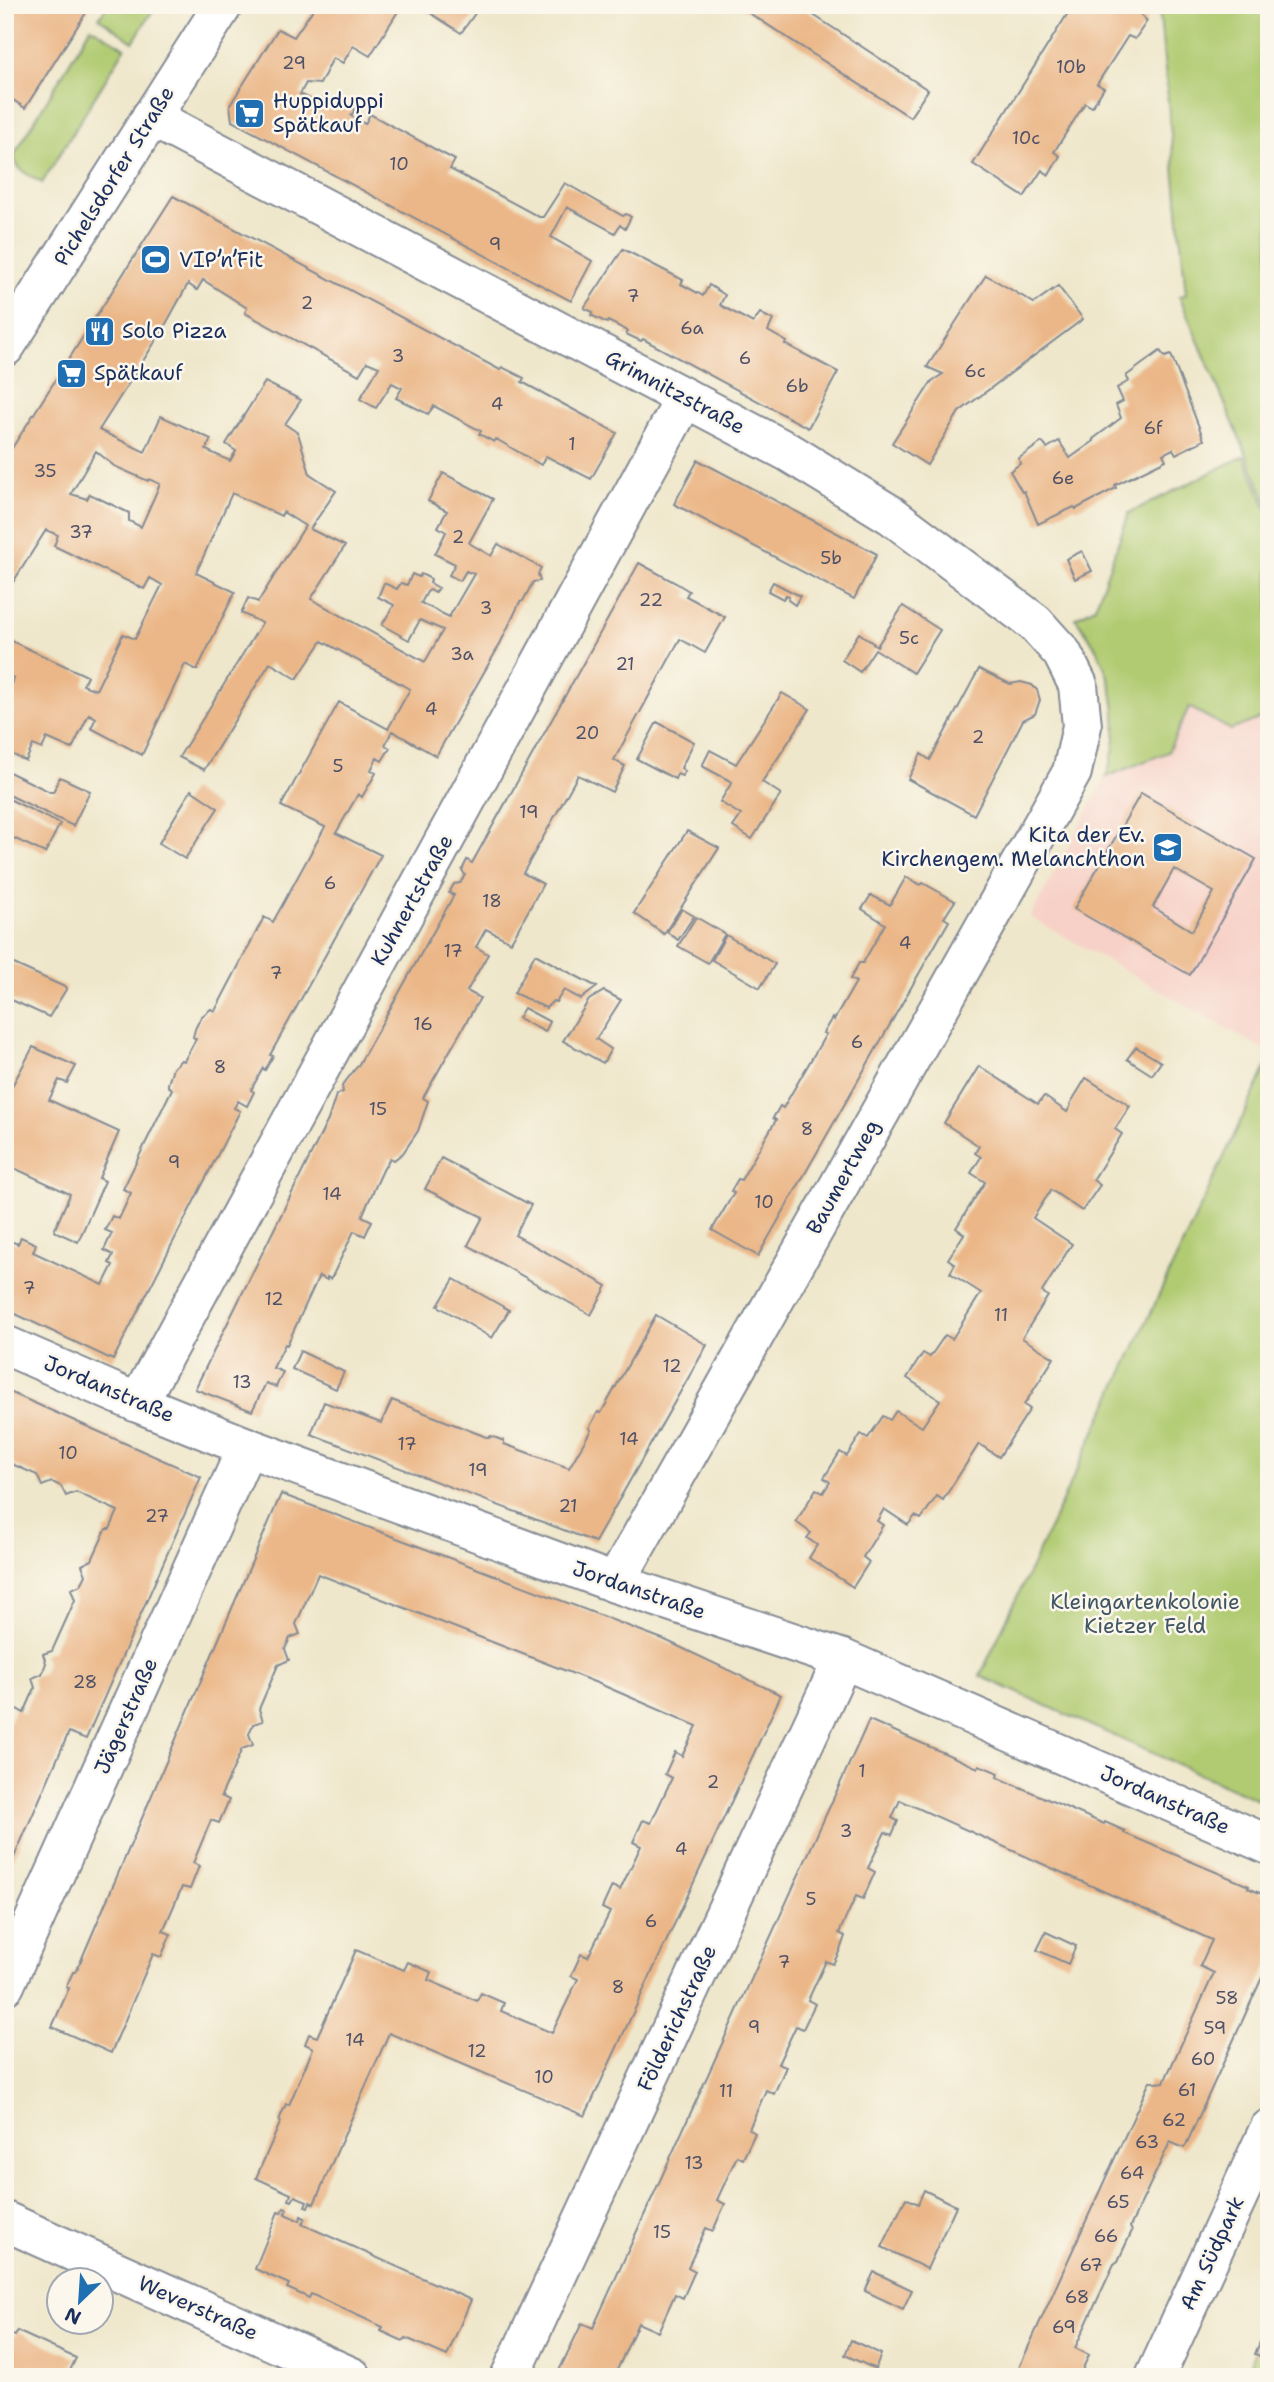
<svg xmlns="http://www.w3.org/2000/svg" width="1274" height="2382" viewBox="0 0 1274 2382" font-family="'Shantell Sans',sans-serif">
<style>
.built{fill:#f7d1c8}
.green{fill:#b0cb71;stroke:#667d68;stroke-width:2}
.building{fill:#ebb788;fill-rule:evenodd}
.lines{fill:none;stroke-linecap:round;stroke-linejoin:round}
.minor-casing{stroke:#858b94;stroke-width:42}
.minor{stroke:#fff;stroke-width:38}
.labels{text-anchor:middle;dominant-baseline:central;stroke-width:5;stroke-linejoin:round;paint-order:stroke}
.number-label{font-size:18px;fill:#4f5168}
.poi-label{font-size:21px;fill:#1b2f5e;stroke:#fbf7ec;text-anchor:start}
.street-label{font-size:21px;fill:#1b2f5e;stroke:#fbf7ec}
.park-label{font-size:21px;fill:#405663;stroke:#fbf7ec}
</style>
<rect width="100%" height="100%" fill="#fbf7ec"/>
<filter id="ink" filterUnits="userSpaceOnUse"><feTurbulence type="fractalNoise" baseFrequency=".0143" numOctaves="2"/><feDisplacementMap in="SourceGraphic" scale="14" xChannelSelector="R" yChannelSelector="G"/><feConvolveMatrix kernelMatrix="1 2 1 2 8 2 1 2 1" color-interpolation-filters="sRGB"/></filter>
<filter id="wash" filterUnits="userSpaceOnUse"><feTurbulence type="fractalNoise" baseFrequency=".00686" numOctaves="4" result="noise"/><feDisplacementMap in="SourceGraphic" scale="28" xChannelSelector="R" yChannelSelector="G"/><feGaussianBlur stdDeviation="1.57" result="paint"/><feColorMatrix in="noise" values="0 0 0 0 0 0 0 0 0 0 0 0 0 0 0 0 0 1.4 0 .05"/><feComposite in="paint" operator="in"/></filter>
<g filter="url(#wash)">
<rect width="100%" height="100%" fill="#efe7cb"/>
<path class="built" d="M1189 707 1231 730 1269 715V1052L1030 917 1106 777 1168 752Z"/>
<g class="green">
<path d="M107 5H156L133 42 99 18Z"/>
<path d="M1159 5H1269V507L1179 296 1186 295Z"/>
<path d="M91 27 125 48 42 183C30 175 15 171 14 155Z"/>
<path d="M1244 456 1269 514V715L1231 730 1189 707 1168 752 1106 777C1127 721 1112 662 1075 618L1095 607 1129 513Z"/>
<path d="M1269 1061V1805L980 1676Z"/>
<path d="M1269 2332V2377H1244L1263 2335 1267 2336Z"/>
</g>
<g id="blocks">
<g class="building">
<path d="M18 5H91L25 108 13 100 5 112V25Z"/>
<path d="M316 5 323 8 325 5H402L370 56 353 46 343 63 333 58 320 84 306 83 300 94 319 104 321 100 336 108 340 102 355 109 351 116 365 124 370 114 455 160 450 169 539 217H543L565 183 623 216 626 214 631 217 625 229 620 225 615 233 567 207 551 237 592 261 571 301 232 121 230 105 278 29 294 37Z"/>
<path d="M418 5H481L461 33Z"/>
<path d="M737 5H798L928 90 910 117Z"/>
<path d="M1073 5H1148L1141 15 1147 21 1135 39 1128 36 1097 84 1104 88 1092 107 1085 103 1054 152 1060 156 1049 175 1042 170 1024 197 973 164Z"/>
<path d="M173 196 500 370 502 367 524 378 522 382 617 433 591 479 546 456 541 465 496 439 494 442 479 434 481 431 434 406 428 414 396 398 402 388 392 383 376 408 360 399 379 367 367 362 359 375 245 313 247 308 203 280 197 290 188 284 162 331 99 430 145 452 161 416 211 439 206 450 230 461 236 451 226 444 265 382 301 400 285 424 298 433 310 474 336 491 310 529 345 546 311 599 425 662 443 630 420 620 409 640 382 625 394 605 378 597 384 583 397 589 401 583 407 585 412 574 419 577 421 574 431 579 430 583 439 588 435 593 430 590 427 592 421 603 449 617 474 574 466 571 460 581 449 575 455 564 435 554 446 532 438 527 447 511 428 501 443 473 493 499 469 543 491 556 498 544 541 568 538 574 540 581 533 582 523 601 520 602 499 646 436 756 392 731 385 745 390 748 382 761 377 758 371 770 376 773 362 797 358 794 336 833 381 855 270 1055 273 1056 265 1070 263 1068 251 1090 254 1092 247 1106 238 1101 234 1108 240 1111 113 1360 5 1309V1239L18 1244 21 1237 36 1244 33 1252 103 1285 113 1265 109 1263 113 1255 104 1250 112 1233 105 1230 112 1216 119 1219 131 1193 123 1189 172 1089 168 1086V1084L173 1068 181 1060 184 1061 196 1039 193 1037 195 1029 201 1017 211 1009 215 1011 264 917 273 922 325 827 281 806 339 702 388 729 410 689 322 641 297 679 270 663 204 770 179 757 262 623 241 613 248 598 258 602 305 526 283 512 281 516 232 493 196 573 235 592 197 670 185 664 142 755 91 728 96 718 89 714 72 749 47 738 42 749 33 745 26 761 5 751V697L14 678 5 674V638L87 676 83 685 96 690 123 634 135 639 162 585 150 578 144 589 54 546 58 535 46 530 5 595V459ZM96 451 114 466 148 481 149 479 160 484 141 527 129 521V513L90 494 87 499 71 494Z"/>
<path d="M623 249 683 280 681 284 703 296 709 285 725 295 720 305 753 323 760 313 773 320 768 331 787 342 785 344 838 372 808 428 643 339 641 341 626 334 628 331 608 321 607 323 591 315 593 312 584 308Z"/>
<path d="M986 275 1034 303 1058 286 1083 319 959 412 927 465 892 443 932 381 943 374 927 367Z"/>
<path d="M1160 351 1165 357 1171 355 1204 440 1176 454 1173 449 1163 454 1166 460 1115 485 1116 488 1076 509 1074 507 1038 524 1024 491 1022 492 1010 471 1021 463 1018 459 1042 442 1047 448 1059 441 1070 458 1094 441 1093 439 1121 418 1116 405 1123 401 1117 388 1129 381 1126 376Z"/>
<path d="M698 460 877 554 854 599 674 504Z"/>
<path d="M1082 551 1092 571 1075 579 1066 559Z"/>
<path d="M639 563 676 583 689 591 686 596 725 617 705 653 680 639 614 760 625 766 612 792 578 775 523 873 543 884 511 942 486 929 476 947 488 954 467 991 480 998 423 1098 428 1101 418 1131 403 1153 394 1160 390 1158 383 1170 362 1216 372 1221 365 1236 354 1231 331 1279 327 1277V1280L319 1276 287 1345 285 1344 273 1368 283 1372 276 1387 266 1383 252 1411 195 1389 328 1120 336 1095 343 1092 342 1086 359 1064 454 895 449 893 454 884 460 883 465 875 462 870 467 860 472 863Z"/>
<path d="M773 582 800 596 795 605 788 600 789 596 786 595 783 599 768 591Z"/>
<path d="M903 606 940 630 913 673 875 649 860 672 842 660 859 633 877 646Z"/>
<path d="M979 669 1010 684 1021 682 1032 685 1037 690 1040 700 1035 714 1023 720 974 815 908 779 921 754 930 760Z"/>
<path d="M782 693 810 709 762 782 781 794 752 839 733 827 741 815 720 802 732 782 702 766 710 750 736 764Z"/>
<path d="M657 722 694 742 681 768 685 771 682 776 677 774 675 779 637 759Z"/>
<path d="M5 770 50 792H53L60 777 90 791 73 826 5 793Z"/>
<path d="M191 790 218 808 185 859 159 843Z"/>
<path d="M1141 793 1256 859 1190 975 1074 909ZM1174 869 1214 892 1192 931 1153 907Z"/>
<path d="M5 797 60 824 45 853 5 834Z"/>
<path d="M687 831 719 848 664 934 634 913Z"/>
<path d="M906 877 921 885 923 883 955 901 944 918 949 921 758 1256 712 1230 734 1193 731 1191 738 1179 741 1180 776 1120 773 1118 780 1106 783 1108 826 1034 823 1033 832 1018 834 1020 856 982 850 979 859 963H863L885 924 862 909 871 895 890 905Z"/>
<path d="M682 909 694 916 678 940 667 932Z"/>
<path d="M696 917 725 934 708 963 678 946Z"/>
<path d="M726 935 775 964 760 988 712 960Z"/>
<path d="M535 954 559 967 597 987 581 999 564 990 556 1002 553 1001 546 1008 514 993Z"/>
<path d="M5 960 67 988 49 1017 5 997Z"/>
<path d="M604 991 621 1000 596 1039 611 1049 603 1063 563 1041 589 1000Z"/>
<path d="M524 1008 550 1022 545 1032 518 1018Z"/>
<path d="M33 1047 76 1066 67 1083 59 1080 49 1100 119 1132 99 1178 105 1181 78 1242 54 1231 70 1194 10 1166 5 1175V1099Z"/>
<path d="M1136 1047 1161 1062 1152 1075 1127 1059Z"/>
<path d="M979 1066 1038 1104 1044 1096 1067 1112 1071 1105 1070 1104 1086 1078 1130 1106 1115 1129 1122 1134 1093 1180 1100 1185 1082 1211 1051 1190 1033 1218 1072 1244 1042 1292 1048 1296 1022 1338 1054 1358 1024 1405 1030 1409 999 1457 979 1444 943 1500 937 1496 921 1519 915 1516 908 1525 884 1509 877 1521 883 1525 863 1557 869 1562 853 1587 809 1558 817 1545 807 1538 811 1533 796 1522 816 1489 823 1493 830 1482 824 1478 840 1452 847 1456 861 1434 868 1438 883 1416 890 1420 896 1411 922 1427 940 1400 907 1378 923 1353 930 1357 945 1335 952 1339 981 1293 950 1273 955 1264 948 1259 964 1234 956 1228 985 1182 971 1173 981 1157 975 1153 979 1146 944 1123Z"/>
<path d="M441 1158 531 1205 515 1235 607 1286 591 1315 468 1245 483 1217 425 1189Z"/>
<path d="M454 1279 509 1310 492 1338 438 1306Z"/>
<path d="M656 1315 707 1345 595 1542 311 1434 324 1402 381 1423 392 1400 489 1438 491 1436 504 1441V1444L569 1468 591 1430 589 1428 598 1412 601 1413Z"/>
<path d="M300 1351 344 1372 336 1389 292 1369Z"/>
<path d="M5 1390 201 1477 86 1739 69 1732 5 1878V1731L15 1708 24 1713 35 1688 32 1678 42 1674 46 1663 43 1654 52 1651 75 1600 71 1589 81 1585 86 1575 82 1565 92 1560 106 1529H110L118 1511 76 1492 66 1496 61 1486 52 1482 42 1486 37 1475 5 1461Z"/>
<path d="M281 1494 665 1640 781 1695 585 2116 389 2033 314 2204 310 2202 308 2207 305 2206 307 2201 295 2196 292 2201 289 2200 291 2194 256 2178 281 2121 279 2120 286 2104 289 2105 312 2051 313 2048 305 2044 309 2034 317 2037 356 1950 404 1970 408 1962 431 1972 428 1980 477 2001 481 1993 504 2003 501 2011 552 2033 578 1979 571 1976 581 1954 588 1957 610 1912 602 1908 612 1886 620 1890 641 1846 633 1842 643 1820 651 1823 672 1778 665 1774 675 1752 682 1756 697 1726 602 1685 318 1574 296 1624 300 1634 290 1638 285 1649 289 1660 278 1665 259 1709 263 1721 253 1724 249 1734 253 1745 242 1749 221 1796 229 1800 219 1823 211 1820 193 1863 199 1866 190 1889 182 1887 163 1931 171 1934 161 1957 153 1954 111 2053 52 2027 69 1988 66 1987 73 1972H76Z"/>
<path d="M869 1720 978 1768 979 1765 999 1773 997 1777 1104 1824 1105 1822 1125 1831 1124 1833 1249 1886 1248 1888 1269 1897V1962L1186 2145 1184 2148 1170 2142 1130 2227 1132 2231 1118 2261 1114 2264 1075 2348 1089 2355 1079 2377H1025L1017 2372 1150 2081 1156 2083 1164 2082 1214 1973 1200 1966 1212 1940 900 1800 892 1818 898 1821 892 1835 885 1832 868 1868 875 1872 863 1899 856 1896 839 1933 845 1936 840 1950 833 1964 826 1961 808 2000 815 2004 803 2029 796 2026 778 2064 786 2067 774 2094 766 2090 749 2129 755 2133 743 2159 737 2156 717 2200 725 2204 719 2217 713 2231 706 2228 688 2267 695 2271 683 2298 675 2294 658 2332 638 2323 614 2377H556L582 2323 593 2328Z"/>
<path d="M1046 1932 1076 1946 1068 1964 1037 1950Z"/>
<path d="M924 2190 956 2206 927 2269 882 2247 906 2198 918 2204Z"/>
<path d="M284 2208 287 2209 285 2214 300 2221 301 2216 305 2218 302 2224 471 2300 447 2356 406 2338 403 2341 381 2331 383 2327 311 2294 309 2298 287 2288 289 2284 255 2269 278 2212 281 2213Z"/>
<path d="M874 2272 912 2290 903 2309 865 2291Z"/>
<path d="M17 2331 76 2358 67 2377H5L7 2355 5 2332 15 2336Z"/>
<path d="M1269 2332V2360L1255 2354 1263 2335 1267 2337Z"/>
<path d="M851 2340 881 2354 875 2369 845 2355Z"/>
</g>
</g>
</g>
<g filter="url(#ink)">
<use href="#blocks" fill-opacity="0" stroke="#858b94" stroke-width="2"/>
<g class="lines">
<defs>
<g id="minor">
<path d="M151 117 790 453 891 515 1035 623 1062 653 1078 685 1082 726 1072 772 615 1583"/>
<path d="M5 347 223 5"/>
<path d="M5 1345 138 1403 247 1447 615 1583 843 1659 1269 1845"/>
<path d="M138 1403 685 398"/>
<path d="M5 1985 247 1447"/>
<path d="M5 2221 352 2377"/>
<path d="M510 2377 843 1659"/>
<path d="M1155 2377 1269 2129"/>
</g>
</defs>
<use href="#minor" class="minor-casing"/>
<use href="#minor" class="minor"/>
</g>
</g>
<defs>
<symbol id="supermarket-square" viewBox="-11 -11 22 22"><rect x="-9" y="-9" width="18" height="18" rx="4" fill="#1f6fb2" stroke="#fbf7ec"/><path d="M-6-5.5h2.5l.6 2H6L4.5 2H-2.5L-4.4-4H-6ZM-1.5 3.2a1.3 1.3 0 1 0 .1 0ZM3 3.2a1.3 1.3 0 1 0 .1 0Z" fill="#fff"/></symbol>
<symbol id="stadium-square" viewBox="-11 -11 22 22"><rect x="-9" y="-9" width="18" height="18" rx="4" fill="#1f6fb2" stroke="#fbf7ec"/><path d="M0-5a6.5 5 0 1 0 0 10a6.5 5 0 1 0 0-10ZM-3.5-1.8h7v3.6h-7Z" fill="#fff"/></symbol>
<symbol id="restaurant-square" viewBox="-11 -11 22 22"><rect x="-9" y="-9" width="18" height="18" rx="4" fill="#1f6fb2" stroke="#fbf7ec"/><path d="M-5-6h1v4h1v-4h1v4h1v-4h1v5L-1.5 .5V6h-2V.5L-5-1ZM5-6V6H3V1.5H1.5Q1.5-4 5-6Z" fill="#fff"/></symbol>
<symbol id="school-square" viewBox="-11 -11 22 22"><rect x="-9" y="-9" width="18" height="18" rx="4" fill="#1f6fb2" stroke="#fbf7ec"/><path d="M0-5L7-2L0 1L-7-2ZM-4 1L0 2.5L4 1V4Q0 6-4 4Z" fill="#fff"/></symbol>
</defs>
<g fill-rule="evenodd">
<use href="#supermarket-square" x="232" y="96" width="35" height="35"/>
<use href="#stadium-square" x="138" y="242" width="35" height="35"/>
<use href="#restaurant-square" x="82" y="314" width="35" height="35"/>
<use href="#supermarket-square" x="54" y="356" width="35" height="35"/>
<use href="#school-square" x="1150" y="830" width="35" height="35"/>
</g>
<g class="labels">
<g class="number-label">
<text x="294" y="63">29</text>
<text x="1071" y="67">10b</text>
<text x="1026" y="138">10c</text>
<text x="399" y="164">10</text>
<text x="495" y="244">9</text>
<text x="633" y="296">7</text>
<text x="307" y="303">2</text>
<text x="692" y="328">6a</text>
<text x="398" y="356">3</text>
<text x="745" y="358">6</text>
<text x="975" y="371">6c</text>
<text x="797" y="386">6b</text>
<text x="497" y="404">4</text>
<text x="1153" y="428">6f</text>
<text x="572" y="444">1</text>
<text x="45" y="471">35</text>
<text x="1063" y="478">6e</text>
<text x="81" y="532">37</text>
<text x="458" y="537">2</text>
<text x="831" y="558">5b</text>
<text x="651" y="600">22</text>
<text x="486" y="608">3</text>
<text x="909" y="638">5c</text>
<text x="462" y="654">3a</text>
<text x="625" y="664">21</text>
<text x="431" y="709">4</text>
<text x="587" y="733">20</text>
<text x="978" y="737">2</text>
<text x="338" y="766">5</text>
<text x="529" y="812">19</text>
<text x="330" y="883">6</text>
<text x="492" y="901">18</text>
<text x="905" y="943">4</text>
<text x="453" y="951">17</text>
<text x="276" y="973">7</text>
<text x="423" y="1024">16</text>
<text x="857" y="1042">6</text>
<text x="220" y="1067">8</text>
<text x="378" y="1109">15</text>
<text x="807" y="1129">8</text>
<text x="174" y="1162">9</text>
<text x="332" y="1194">14</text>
<text x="764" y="1202">10</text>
<text x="29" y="1288">7</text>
<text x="274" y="1299">12</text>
<text x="1001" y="1315">11</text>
<text x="672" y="1366">12</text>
<text x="242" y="1382">13</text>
<text x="629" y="1439">14</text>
<text x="407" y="1444">17</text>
<text x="68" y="1453">10</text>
<text x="478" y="1470">19</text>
<text x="568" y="1506">21</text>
<text x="157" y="1516">27</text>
<text x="85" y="1682">28</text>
<text x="862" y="1771">1</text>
<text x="713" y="1782">2</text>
<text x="846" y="1831">3</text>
<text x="681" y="1849">4</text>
<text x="811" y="1899">5</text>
<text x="651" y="1921">6</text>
<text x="784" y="1962">7</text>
<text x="618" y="1987">8</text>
<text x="1227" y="1998">58</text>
<text x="754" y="2027">9</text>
<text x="1215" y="2028">59</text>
<text x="355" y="2040">14</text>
<text x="477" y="2051">12</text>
<text x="1203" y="2059">60</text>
<text x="544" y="2077">10</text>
<text x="1187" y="2090">61</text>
<text x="726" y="2091">11</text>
<text x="1174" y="2120">62</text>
<text x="1147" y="2142">63</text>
<text x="694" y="2163">13</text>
<text x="1132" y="2173">64</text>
<text x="1118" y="2202">65</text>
<text x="662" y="2232">15</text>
<text x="1106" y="2236">66</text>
<text x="1091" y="2265">67</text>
<text x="1077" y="2297">68</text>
<text x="1064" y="2327">69</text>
</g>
<g class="poi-label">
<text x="273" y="101">Huppiduppi<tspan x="273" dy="24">Spätkauf</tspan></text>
<text x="179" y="260">VIP’n’Fit</text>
<text x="122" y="331">Solo Pizza</text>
<text x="94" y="373">Spätkauf</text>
<text x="1145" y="835" text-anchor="end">Kita der Ev.<tspan x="1145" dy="24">Kirchengem. Melanchthon</tspan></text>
</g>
<g class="street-label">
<text transform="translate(114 176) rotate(-58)">Pichelsdorfer Straße</text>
<text transform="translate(675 392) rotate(28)">Grimnitzstraße</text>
<text transform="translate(412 900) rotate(-61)">Kuhnertstraße</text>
<text transform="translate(843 1177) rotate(-61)">Baumertweg</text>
<text transform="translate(109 1389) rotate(23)">Jordanstraße</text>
<text transform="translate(639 1590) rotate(19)">Jordanstraße</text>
<text transform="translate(126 1716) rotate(-66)">Jägerstraße</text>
<text transform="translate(1165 1800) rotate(24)">Jordanstraße</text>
<text transform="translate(677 2018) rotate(-65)">Földerichstraße</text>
<text transform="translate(1212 2253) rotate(-65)">Am Südpark</text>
<text transform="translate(198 2308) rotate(24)">Weverstraße</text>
</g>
<g class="park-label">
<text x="1145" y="1602">Kleingartenkolonie<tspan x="1145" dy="24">Kietzer Feld</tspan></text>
</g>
</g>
<rect width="1274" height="2382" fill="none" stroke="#fbf7ec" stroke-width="28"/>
<g transform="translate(80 2301) rotate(205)"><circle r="33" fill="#fbf7ec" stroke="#a1a7b3" stroke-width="2"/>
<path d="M0-5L12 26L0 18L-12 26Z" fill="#1f6fb2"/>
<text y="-10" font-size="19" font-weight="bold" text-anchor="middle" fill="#1b2f5e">N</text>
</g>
</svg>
